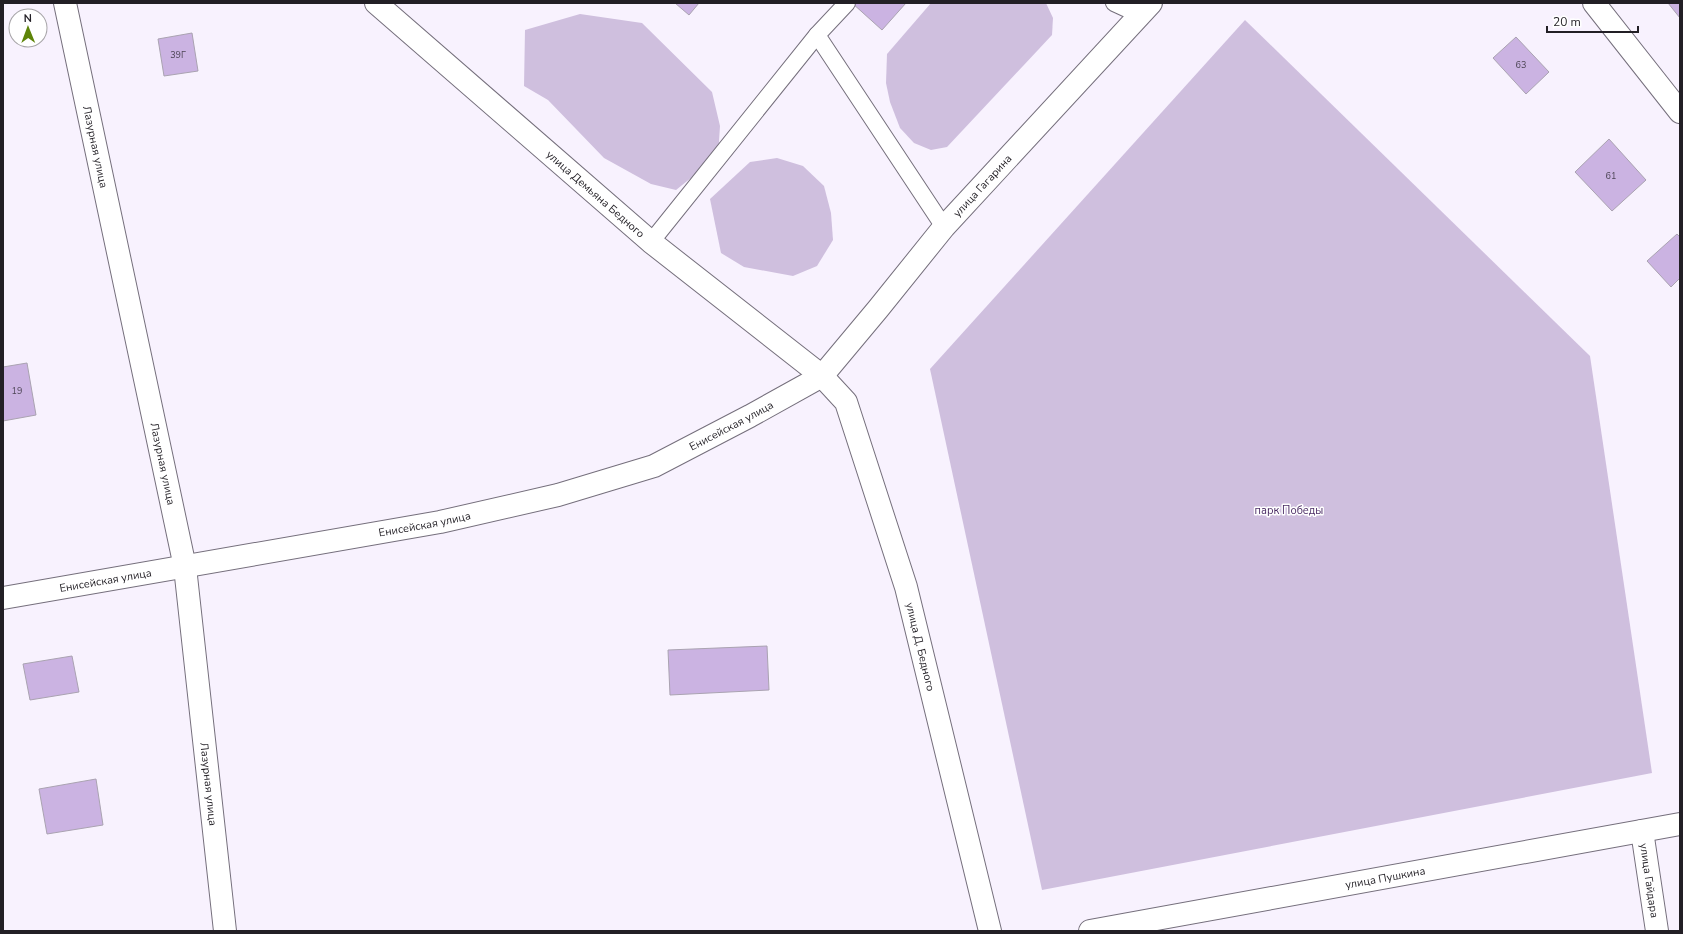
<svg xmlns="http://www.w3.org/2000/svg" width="1683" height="934" viewBox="0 0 1683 934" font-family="'Nunito Sans',sans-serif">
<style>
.green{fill:#cfbfde}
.building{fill:#cbb3e2;stroke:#aaa3b1}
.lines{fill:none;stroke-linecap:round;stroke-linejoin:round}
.lane-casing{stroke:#756f7c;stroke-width:18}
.street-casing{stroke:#756f7c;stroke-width:24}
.secondary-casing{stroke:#756f7c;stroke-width:24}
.lane{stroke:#fff;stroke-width:16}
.street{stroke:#fff;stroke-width:22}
.secondary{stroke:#fff;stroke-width:22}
.labels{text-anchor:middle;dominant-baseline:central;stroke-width:3;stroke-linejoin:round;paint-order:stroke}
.number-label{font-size:9px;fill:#4c4454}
.street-label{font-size:11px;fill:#221f25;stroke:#fff}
.park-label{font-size:11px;fill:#4a2b64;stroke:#fff}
</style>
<rect width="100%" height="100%" fill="#f8f2fe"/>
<g class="green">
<path d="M931 3H1046L1053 18 1052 35 947 147 931 150 914 143 900 128 890 102 886 83 887 54Z"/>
<path d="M580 14 642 23 712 92 720 126 718 156 676 190 651 184 604 158 548 100 524 86 525 30Z"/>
<path d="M1245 20 1590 356 1652 773 1042 890 930 369Z"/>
<path d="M777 158 803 166 824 186 831 213 833 240 817 266 793 276 744 267 721 253 710 199 750 162Z"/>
</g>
<g class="building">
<path d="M675 3H699L689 15Z"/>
<path d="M852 3H906L882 30Z"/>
<path d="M1668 3H1680V18Z"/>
<path d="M192 33 198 71 164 76 158 39Z"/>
<path d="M1516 37 1549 72 1526 94 1493 58Z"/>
<path d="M1609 139 1646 180 1612 211 1575 172Z"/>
<path d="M1677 234 1680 237V278L1671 287 1647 261Z"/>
<path d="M27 363 36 415 3 421V367Z"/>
<path d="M767 646 769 690 670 695 668 650Z"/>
<path d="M72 656 79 692 30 700 23 664Z"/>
<path d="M96 779 103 825 47 834 39 789Z"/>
</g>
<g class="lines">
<defs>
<g id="lane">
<path d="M847 3 817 35 944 227"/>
<path d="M1114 3 1140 15"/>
<path d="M651 242 817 35"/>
</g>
<g id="street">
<path id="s1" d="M65 3 185 567 225 931"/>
<path d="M1594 3 1680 112"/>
<path id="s2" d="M3 598 440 522 558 495 654 466 750 416 822 376"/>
<path id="s3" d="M1642 831 1657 931"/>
</g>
<g id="secondary">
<path id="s4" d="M376 3 651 242 822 376 846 402 906 587 990 931"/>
<path id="s5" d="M822 376 878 309 944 227 1151 3"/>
<path id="s6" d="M1090 931 1680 824"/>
</g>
</defs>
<use href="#lane" class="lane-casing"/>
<use href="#street" class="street-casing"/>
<use href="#secondary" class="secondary-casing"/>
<use href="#lane" class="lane"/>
<use href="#street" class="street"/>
<use href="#secondary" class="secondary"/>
</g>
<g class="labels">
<g class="number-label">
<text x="178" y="55">39Г</text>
<text x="1521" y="65">63</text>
<text x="1611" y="176">61</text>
<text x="17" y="391">19</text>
</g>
<g class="street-label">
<text stroke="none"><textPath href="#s1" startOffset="147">Лазурная улица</textPath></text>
<text stroke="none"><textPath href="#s5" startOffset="249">улица Гагарина</textPath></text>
<text stroke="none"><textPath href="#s4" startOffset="291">улица Демьяна Бедного</textPath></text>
<text stroke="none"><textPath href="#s2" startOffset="752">Енисейская улица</textPath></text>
<text stroke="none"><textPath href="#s1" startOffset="471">Лазурная улица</textPath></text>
<text stroke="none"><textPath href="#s2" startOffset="428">Енисейская улица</textPath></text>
<text stroke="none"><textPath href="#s2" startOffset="104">Енисейская улица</textPath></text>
<text stroke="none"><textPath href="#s4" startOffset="873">улица Д. Бедного</textPath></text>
<text stroke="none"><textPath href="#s1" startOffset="795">Лазурная улица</textPath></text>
<text stroke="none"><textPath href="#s6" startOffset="300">улица Пушкина</textPath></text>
<text stroke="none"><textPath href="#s3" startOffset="50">улица Гайдара</textPath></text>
</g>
<g class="park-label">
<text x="1289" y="510">парк Победы</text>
</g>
</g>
<rect width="1683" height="934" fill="none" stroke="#221f25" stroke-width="8"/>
<g transform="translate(28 28) rotate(359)"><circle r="19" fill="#ffffff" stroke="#a7a5a8"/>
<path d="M0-3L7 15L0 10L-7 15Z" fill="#5d8408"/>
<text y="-6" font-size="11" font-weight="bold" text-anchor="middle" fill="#221f25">N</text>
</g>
<path d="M1547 26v6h91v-6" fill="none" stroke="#221f25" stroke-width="2"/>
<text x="1553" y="26" font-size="12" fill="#221f25" stroke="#ffffff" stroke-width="3" paint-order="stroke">20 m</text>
</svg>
